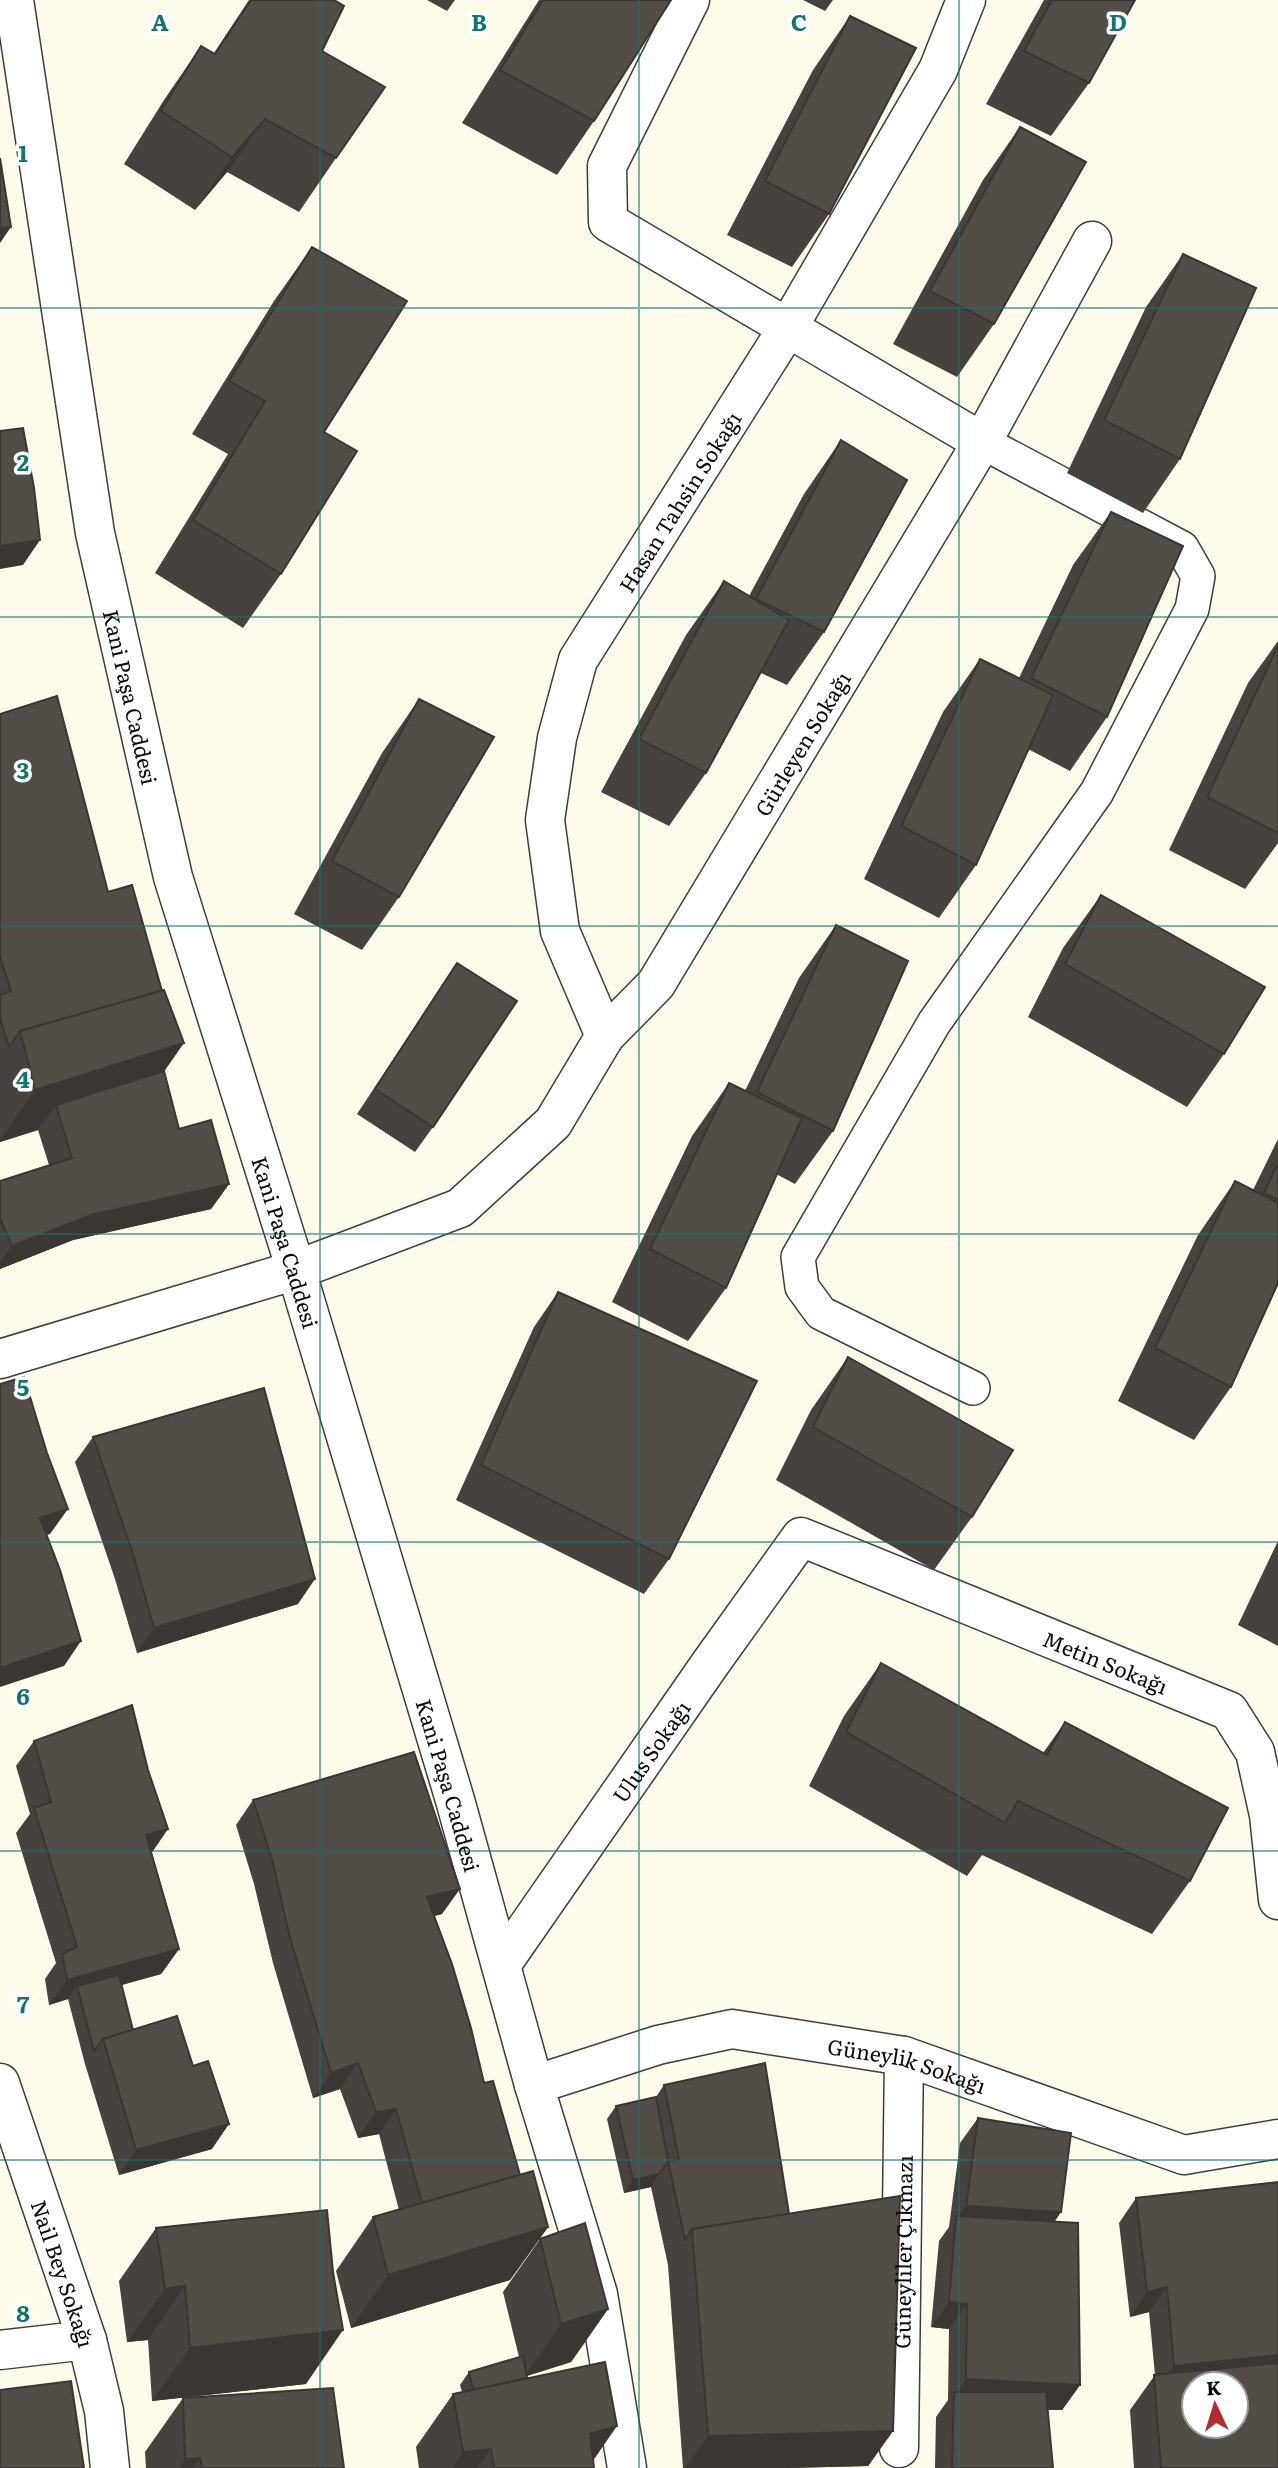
<svg xmlns="http://www.w3.org/2000/svg" width="1278" height="2468" viewBox="0 0 1278 2468" font-family="Literata,serif">
<style>
.lines{fill:none;stroke-linecap:round;stroke-linejoin:round}
.service-casing{stroke:#3e3e3e;stroke-width:36}
.minor-casing{stroke:#3e3e3e;stroke-width:41}
.tertiary-casing{stroke:#3e3e3e;stroke-width:41}
.service{stroke:#fff;stroke-width:33}
.minor{stroke:#fff;stroke-width:38}
.tertiary{stroke:#fff;stroke-width:38}
.wall{fill:#47423e}
.shaded-wall{fill:#3a3632}
.building{fill:#534d48;stroke:#3a3632;stroke-width:2;fill-rule:evenodd}
.grid{fill:none;stroke:#0f766e;stroke-width:2;stroke-opacity:0.55}
.labels{text-anchor:middle;dominant-baseline:central;stroke-width:7;stroke-linejoin:round;paint-order:stroke}
.street-label{font-size:21px;fill:#0b0b0b;stroke:#fff}
.grid-label{font-size:23px;text-anchor:middle;font-weight:bold;fill:#0f766e;stroke:#fff;stroke-width:7;stroke-linejoin:round;paint-order:stroke}
</style>
<rect width="100%" height="100%" fill="#fefbea"/>
<g class="lines">
<defs>
<path id="service" d="M973 1388 821 1313 802 1287 798 1257 934 1023 1097 792 1192 609 1198 576 1182 548 982 442"/>
<g id="minor">
<path d="M690 0 607 166 608 222 982 442"/>
<path id="s1" d="M605 1036 560 931 545 820 557 738 578 660 787 329 938 70 966 0"/>
<path id="s2" d="M0 1359 296 1270 460 1208 553 1123 605 1036 656 984 982 442 1092 241"/>
<path id="s3" d="M501 1965 710 1664 801 1537 1229 1711 1255 1752 1269 1815 1278 1900"/>
<path id="s4" d="M0 2083 87 2340 104 2411 110 2468"/>
<path id="s5" d="M534 2085 658 2045 732 2029 904 2056 1184 2155 1278 2139"/>
<path d="M0 2350 87 2340"/>
<path id="s6" d="M899 2448 904 2056"/>
</g>
<g id="tertiary">
<path id="s7" d="M14 0 95 533 173 877 296 1270 455 1800 534 2085 598 2294 627 2468"/>
</g>
</defs>
<use href="#service" class="service-casing"/>
<use href="#minor" class="minor-casing"/>
<use href="#tertiary" class="tertiary-casing"/>
<use href="#service" class="service"/>
<use href="#minor" class="minor"/>
<use href="#tertiary" class="tertiary"/>
</g>
<g class="wall">
<path d="M249 0H334L322 51 336 158 299 212 227 172 195 210 124 164 164 100 201 46 214 53Z"/>
<path d="M427 0H455L447 11Z"/>
<path d="M539 0H671L594 121 557 175 462 123Z"/>
<path d="M803 0H833L825 11Z"/>
<path d="M1044 0H1135L1089 83 1051 136 986 104Z"/>
<path d="M850 16 829 214 792 267 727 235 813 70Z"/>
<path d="M1020 127 994 324 957 377 893 344 983 180Z"/>
<path d="M312 247 324 432 281 574 243 628 155 573 228 454 192 434 274 301Z"/>
<path d="M1183 254 1180 459 1143 513 1067 473 1146 307Z"/>
<path d="M841 440 824 632 787 685 761 673 706 773 669 826 601 792 686 635 724 581 749 596 804 494Z"/>
<path d="M1111 512 1107 717 1070 771 1028 749 976 865 939 918 864 879 943 712 980 659 1019 678 1073 565Z"/>
<path d="M1278 641V843L1245 889 1169 850 1248 683Z"/>
<path d="M419 699 399 897 362 950 294 914 382 753Z"/>
<path d="M0 714 108 892 164 1071 179 1129 229 1184 211 1209 73 1240 0 1269V1181L49 1165 38 1130 0 1142Z"/>
<path d="M1101 895 1224 1054 1187 1107 1028 1017 1063 948Z"/>
<path d="M836 925 833 1131 795 1184 776 1174 726 1288 688 1341 612 1302 692 1136 729 1083 745 1091 799 978Z"/>
<path d="M457 963 433 1127 415 1152 357 1114Z"/>
<path d="M1278 1139V1283L1231 1387 1194 1440 1118 1401 1198 1235 1235 1181 1253 1190Z"/>
<path d="M558 1292 669 1559 644 1594 456 1500 534 1327Z"/>
<path d="M848 1357 972 1517 934 1570 776 1480 811 1410Z"/>
<path d="M93 1437 298 1604 137 1653 115 1579 75 1462Z"/>
<path d="M1278 1541V1646L1238 1625Z"/>
<path d="M881 1663 1043 1753 1065 1722 1190 1881 1152 1934 982 1855 967 1876 809 1786 844 1716Z"/>
<path d="M34 1741 152 1853 179 1949 161 1974 122 1985 133 2030 212 2149 119 2175 85 2064 68 1999 49 2005 45 1979 56 1963 16 1833 30 1814 16 1766Z"/>
<path d="M253 1800 442 1914 434 1916 484 2083 520 2175 548 2227 510 2280 351 2328 336 2271 373 2217 399 2210 379 2134 358 2138 340 2089 313 2098 273 1963 254 1884 236 1825Z"/>
<path d="M664 2085 789 2214 893 2431 868 2466 788 2468H683L668 2265 651 2187 624 2193 607 2119 616 2106 656 2097Z"/>
<path d="M978 2118 1061 2212 1054 2222 1080 2385 1062 2410H1048L1053 2468H935L936 2417 948 2400 949 2329 931 2327 939 2241 949 2227 960 2143Z"/>
<path d="M1136 2198 1278 2468H1134L1130 2410 1155 2375 1149 2312 1130 2317 1119 2223Z"/>
<path d="M156 2228 306 2384 152 2401 148 2340 127 2342 119 2281Z"/>
<path d="M540 2239 608 2309 571 2362 526 2376 527 2378 593 2460 594 2468H419L416 2447 453 2394 462 2392 460 2385 469 2372 519 2357 503 2292Z"/>
<path d="M183 2398 344 2468H146L145 2452Z"/>
</g>
<g class="shaded-wall">
<path d="M265 119 227 172 195 210 232 157Z"/>
<path d="M11 227 0 243V228Z"/>
<path d="M40 540 23 565 0 569V546Z"/>
<path d="M184 1043 147 1096 56 1105 38 1130 0 1142V1140L35 1090Z"/>
<path d="M229 1184 211 1209 73 1240 0 1269V1263L12 1246 91 1215Z"/>
<path d="M68 1509 50 1534 22 1543 40 1518Z"/>
<path d="M315 1579 298 1604 137 1653 154 1628Z"/>
<path d="M81 1641 64 1666 0 1687V1668Z"/>
<path d="M168 1829 151 1854 146 1835Z"/>
<path d="M460 1889 442 1914 409 1922 427 1897Z"/>
<path d="M179 1949 161 1974 80 1996 77 1986 68 1999 49 2005 67 1980Z"/>
<path d="M358 2063 340 2089 313 2098 331 2073Z"/>
<path d="M396 2109 379 2134 358 2138 376 2112Z"/>
<path d="M229 2124 212 2149 119 2175 136 2150Z"/>
<path d="M659 2174 651 2187 624 2193 633 2180Z"/>
<path d="M966 2206 1061 2212 1044 2237 956 2220Z"/>
<path d="M548 2227 510 2280 351 2328 388 2275Z"/>
<path d="M185 2286 148 2340 127 2342 165 2289Z"/>
<path d="M1167 2287 1149 2312 1130 2317 1147 2292Z"/>
<path d="M949 2302 967 2304 949 2329 931 2327Z"/>
<path d="M608 2309 571 2362 524 2377 561 2324Z"/>
<path d="M343 2330 306 2384 152 2401 190 2348Z"/>
<path d="M1278 2355V2378L1156 2392 1174 2366Z"/>
<path d="M966 2379 1080 2385 1062 2410 953 2404 954 2396Z"/>
<path d="M617 2426 588 2468 590 2434Z"/>
<path d="M893 2431 868 2466 788 2468H685L708 2436Z"/>
<path d="M491 2449 477 2468H452L463 2452Z"/>
<path d="M200 2458 193 2468H179L185 2459Z"/>
</g>
<g class="building">
<path d="M251 0H334L344 6 322 51 385 87 336 158 265 119 232 157 161 111 201 46 215 54Z"/>
<path d="M543 0H671L594 121 500 70Z"/>
<path d="M1052 0H1135L1089 83 1024 51Z"/>
<path d="M850 16 916 48 829 214 765 181Z"/>
<path d="M1020 127 1086 162 994 324 930 291Z"/>
<path d="M0 158 11 227 0 228Z"/>
<path d="M312 247 407 301 324 432 357 451 281 574 193 520 265 401 229 381Z"/>
<path d="M1183 254 1256 288 1180 459 1104 420Z"/>
<path d="M23 428 34 488 40 540 0 546V431Z"/>
<path d="M841 440 907 480 824 632 756 599Z"/>
<path d="M1111 512 1183 546 1107 717 1031 678Z"/>
<path d="M724 581 789 620 706 773 639 739Z"/>
<path d="M1278 646V833L1207 797Z"/>
<path d="M980 659 1053 695 976 865 901 826Z"/>
<path d="M57 696 108 892 132 885 162 991 20 1031 9 1047 0 1018V995L11 991 0 957V714Z"/>
<path d="M419 699 494 737 399 897 332 861Z"/>
<path d="M1101 895 1265 987 1224 1054 1065 964Z"/>
<path d="M836 925 908 961 833 1131 757 1092Z"/>
<path d="M457 963 517 1001 433 1127 375 1089Z"/>
<path d="M164 990 184 1043 35 1090 20 1031Z"/>
<path d="M164 1071 179 1129 211 1120 229 1184 91 1215 12 1246 0 1219V1181L72 1158 56 1105Z"/>
<path d="M729 1083 802 1118 726 1288 650 1249Z"/>
<path d="M1278 1163V1200L1264 1193Z"/>
<path d="M1235 1181 1278 1203V1283L1231 1387 1155 1348Z"/>
<path d="M558 1292 757 1381 669 1559 481 1465Z"/>
<path d="M848 1357 1013 1450 972 1517 813 1427Z"/>
<path d="M24 1377 47 1453 68 1509 40 1518 60 1570 81 1641 0 1668V1384Z"/>
<path d="M264 1388 315 1579 154 1628 133 1554 93 1437Z"/>
<path d="M881 1663 1047 1755 1065 1722 1228 1808 1190 1881 1018 1801 1005 1823 846 1732Z"/>
<path d="M132 1705 148 1770 168 1829 146 1835 179 1949 67 1980 62 1954 77 1947 34 1808 51 1802 34 1741Z"/>
<path d="M414 1752 460 1889 427 1897 452 1964 471 2028 484 2083 493 2081 520 2175 422 2203 396 2109 376 2112 358 2063 331 2073 290 1938 272 1859 253 1800Z"/>
<path d="M119 1975 133 2030 103 2039 94 2051 77 1986Z"/>
<path d="M177 2016 193 2066 208 2061 229 2124 136 2150 103 2039Z"/>
<path d="M765 2063 789 2214 692 2229 685 2240 668 2161 679 2159 664 2085Z"/>
<path d="M656 2097 668 2161 659 2174 633 2180 616 2106Z"/>
<path d="M978 2118 1071 2133 1061 2212 966 2206Z"/>
<path d="M533 2171 548 2227 388 2275 373 2217Z"/>
<path d="M1278 2182V2355L1174 2366 1167 2287 1147 2292 1136 2198Z"/>
<path d="M900 2196 893 2431 708 2436 692 2229Z"/>
<path d="M327 2210 333 2272 343 2330 190 2348 185 2286 165 2289 156 2228Z"/>
<path d="M956 2216 1078 2223 1080 2385 966 2379 967 2304 949 2302Z"/>
<path d="M585 2223 608 2309 561 2324 540 2239Z"/>
<path d="M523 2356 527 2378 473 2390 469 2372Z"/>
<path d="M605 2362 617 2426 590 2434 594 2468H494L491 2449 463 2452 453 2394Z"/>
<path d="M1278 2363V2468H1161L1154 2375ZM1194 2384H1236V2426H1194Z"/>
<path d="M71 2381 84 2468H0V2390Z"/>
<path d="M333 2388 344 2468H202L200 2458 185 2459 183 2398Z"/>
<path d="M954 2392H1046L1053 2468H952Z"/>
</g>
<path class="grid" d="M320 0V2468M639 0V2468M959 0V2468M0 308H1278M0 617H1278M0 926H1278M0 1234H1278M0 1542H1278M0 1851H1278M0 2160H1278"/>
<g class="labels">
<g class="street-label">
<text stroke="none"><textPath href="#s1" startOffset="578">Hasan Tahsin Sokağı</textPath></text>
<text stroke="none"><textPath href="#s7" startOffset="707">Kani Paşa Caddesi</textPath></text>
<text stroke="none"><textPath href="#s2" startOffset="1066">Gürleyen Sokağı</textPath></text>
<text stroke="none"><textPath href="#s7" startOffset="1274">Kani Paşa Caddesi</textPath></text>
<text stroke="none"><textPath href="#s3" startOffset="852">Metin Sokağı</textPath></text>
<text stroke="none"><textPath href="#s3" startOffset="261">Ulus Sokağı</textPath></text>
<text stroke="none"><textPath href="#s7" startOffset="1841">Kani Paşa Caddesi</textPath></text>
<text stroke="none"><textPath href="#s5" startOffset="385">Güneylik Sokağı</textPath></text>
<text stroke="none"><textPath href="#s6" startOffset="196">Güneyliler Çıkmazı</textPath></text>
<text stroke="none"><textPath href="#s4" startOffset="201">Nail Bey Sokağı</textPath></text>
</g>
</g>
<g class="grid-label">
<text x="160" y="31">A</text>
<text x="479" y="31">B</text>
<text x="799" y="31">C</text>
<text x="1118" y="31">D</text>
<text x="23" y="162">1</text>
<text x="23" y="471">2</text>
<text x="23" y="779">3</text>
<text x="23" y="1088">4</text>
<text x="23" y="1396">5</text>
<text x="23" y="1705">6</text>
<text x="23" y="2013">7</text>
<text x="23" y="2322">8</text>
</g>
<g transform="translate(1215 2405) rotate(356)"><circle r="33" fill="#ffffff" stroke="#9d9d9d" stroke-width="2"/>
<path d="M0-5L12 26L0 18L-12 26Z" fill="#b32b2e"/>
<text y="-10" font-size="19" font-weight="bold" text-anchor="middle" fill="#0b0b0b">K</text>
</g>
</svg>
